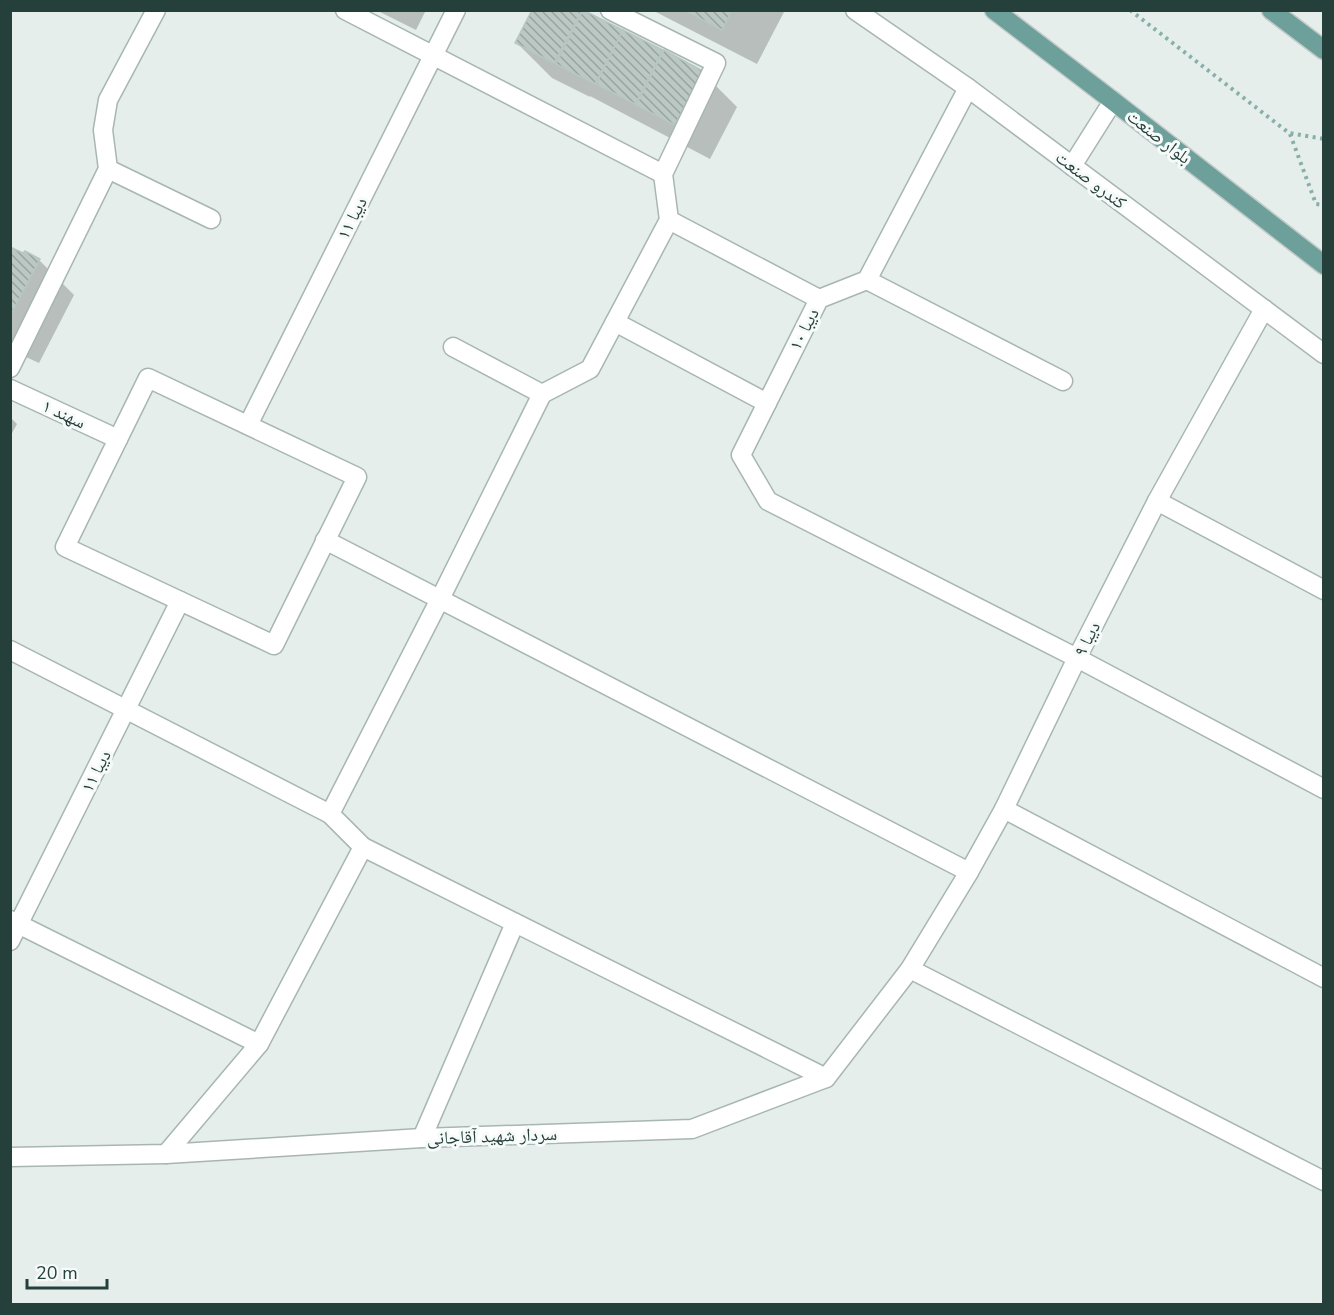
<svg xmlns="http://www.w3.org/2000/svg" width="1334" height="1315" viewBox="0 0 1334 1315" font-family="'Nunito Sans','Noto Naskh Arabic',sans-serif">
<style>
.shadow{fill:#0003}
.building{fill:url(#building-back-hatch);stroke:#b8c7c3;stroke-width:1.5}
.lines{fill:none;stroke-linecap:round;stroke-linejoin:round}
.minor-casing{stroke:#a8b6b3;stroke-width:21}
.major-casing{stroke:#c2c9c8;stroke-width:21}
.path{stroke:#88afa8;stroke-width:4;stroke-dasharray:3 4.5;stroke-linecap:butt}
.minor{stroke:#fff;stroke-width:18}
.major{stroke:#6da09a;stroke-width:18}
.labels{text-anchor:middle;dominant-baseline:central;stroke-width:6;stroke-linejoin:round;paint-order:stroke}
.street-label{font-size:18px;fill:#253f3b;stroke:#f6faf8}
</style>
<defs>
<pattern id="building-back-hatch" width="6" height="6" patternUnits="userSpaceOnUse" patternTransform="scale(1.5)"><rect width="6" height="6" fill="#bbc8c4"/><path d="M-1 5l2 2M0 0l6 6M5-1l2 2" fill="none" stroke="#98a4a0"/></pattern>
</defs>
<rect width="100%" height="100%" fill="#e5eeeb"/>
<g class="shadow">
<path d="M376 10H426L416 30Z"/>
<path d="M581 10 702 72 737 107 710 159 590 96V97L552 78 517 43Z"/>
<path d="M652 10H783L784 12 757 64Z"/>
<path d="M10 249 39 260 74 295 39 363 26 357 21 351 10 346Z"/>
<path d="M10 417 17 424 10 437Z"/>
</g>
<g class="building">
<path d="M532 10H582L554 63 515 43Z"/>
<path d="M583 10 623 30 595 84 556 64Z"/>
<path d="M684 10H732L722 30Z"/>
<path d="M623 30 663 50 635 104 596 84Z"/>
<path d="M664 50 703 71 675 125 636 105Z"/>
<path d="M10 247 23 253 25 251 40 259 10 316Z"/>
</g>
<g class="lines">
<defs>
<g id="minor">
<path d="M345 10 663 174"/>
<path d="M855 10 968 88 1324 354"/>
<path d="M968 88 867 280 819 299 741 455 768 501 1077 658 1324 789"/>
<path d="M1072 166 1113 101"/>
<path d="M108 169 211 219"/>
<path d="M669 220 819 299"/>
<path d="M867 280 1063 381"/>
<path d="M615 322 767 403"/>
<path d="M453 347 542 394"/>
<path d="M10 368 108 169 103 130 108 100 156 10"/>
<path d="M148 378 357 477 274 645 65 547Z"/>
<path d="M10 389 118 439"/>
<path d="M248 425 456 10"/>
<path d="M1157 501 1324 590"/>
<path d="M325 540 969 872"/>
<path d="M10 650 330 814 440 599 542 394 590 369 669 220 663 174 716 63 610 10"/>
<path d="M1004 809 1324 978"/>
<path d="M363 847 826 1078"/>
<path d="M10 920 259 1044"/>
<path d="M10 941 180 601"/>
<path d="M910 969 1324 1181"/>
<path d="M422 1138 515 923"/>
<path d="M166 1154 259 1044 363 847 330 814"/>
<path d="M10 1157 166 1154 422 1138 692 1129 826 1078 910 969 969 872 1004 809 1077 658 1157 501 1264 309"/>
</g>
<g id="major">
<path d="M994 10 1113 101 1324 265"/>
<path d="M1271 10 1324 50"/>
</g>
</defs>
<use href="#minor" class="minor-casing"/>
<use href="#major" class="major-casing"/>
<g class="path">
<path d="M1130 10 1289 133 1324 139"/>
<path d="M1290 134 1316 204 1324 205"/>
</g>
<use href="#minor" class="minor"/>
<use href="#major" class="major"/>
</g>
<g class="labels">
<g class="street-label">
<text transform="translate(1159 137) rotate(38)">بلوار صنعت</text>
<text transform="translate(1091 180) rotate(37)">کندرو صنعت</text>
<text transform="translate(352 218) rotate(-63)">دیبا ۱۱</text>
<text transform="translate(804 329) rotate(-63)">دیبا ۱۰</text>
<text transform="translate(64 414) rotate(25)">سهند ۱</text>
<text transform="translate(1087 639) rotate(-63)">دیبا ۹</text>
<text transform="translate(96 771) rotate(-63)">دیبا ۱۱</text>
<text transform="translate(492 1136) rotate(-2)">سردار شهید آقاجانی</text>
</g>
</g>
<rect width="1334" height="1315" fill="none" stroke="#253f3b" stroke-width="24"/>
<path d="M27 1279v9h80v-9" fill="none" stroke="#253f3b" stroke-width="3"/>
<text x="36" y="1279" font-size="18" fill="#253f3b" stroke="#f6faf8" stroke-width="4.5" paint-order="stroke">20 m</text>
</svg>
